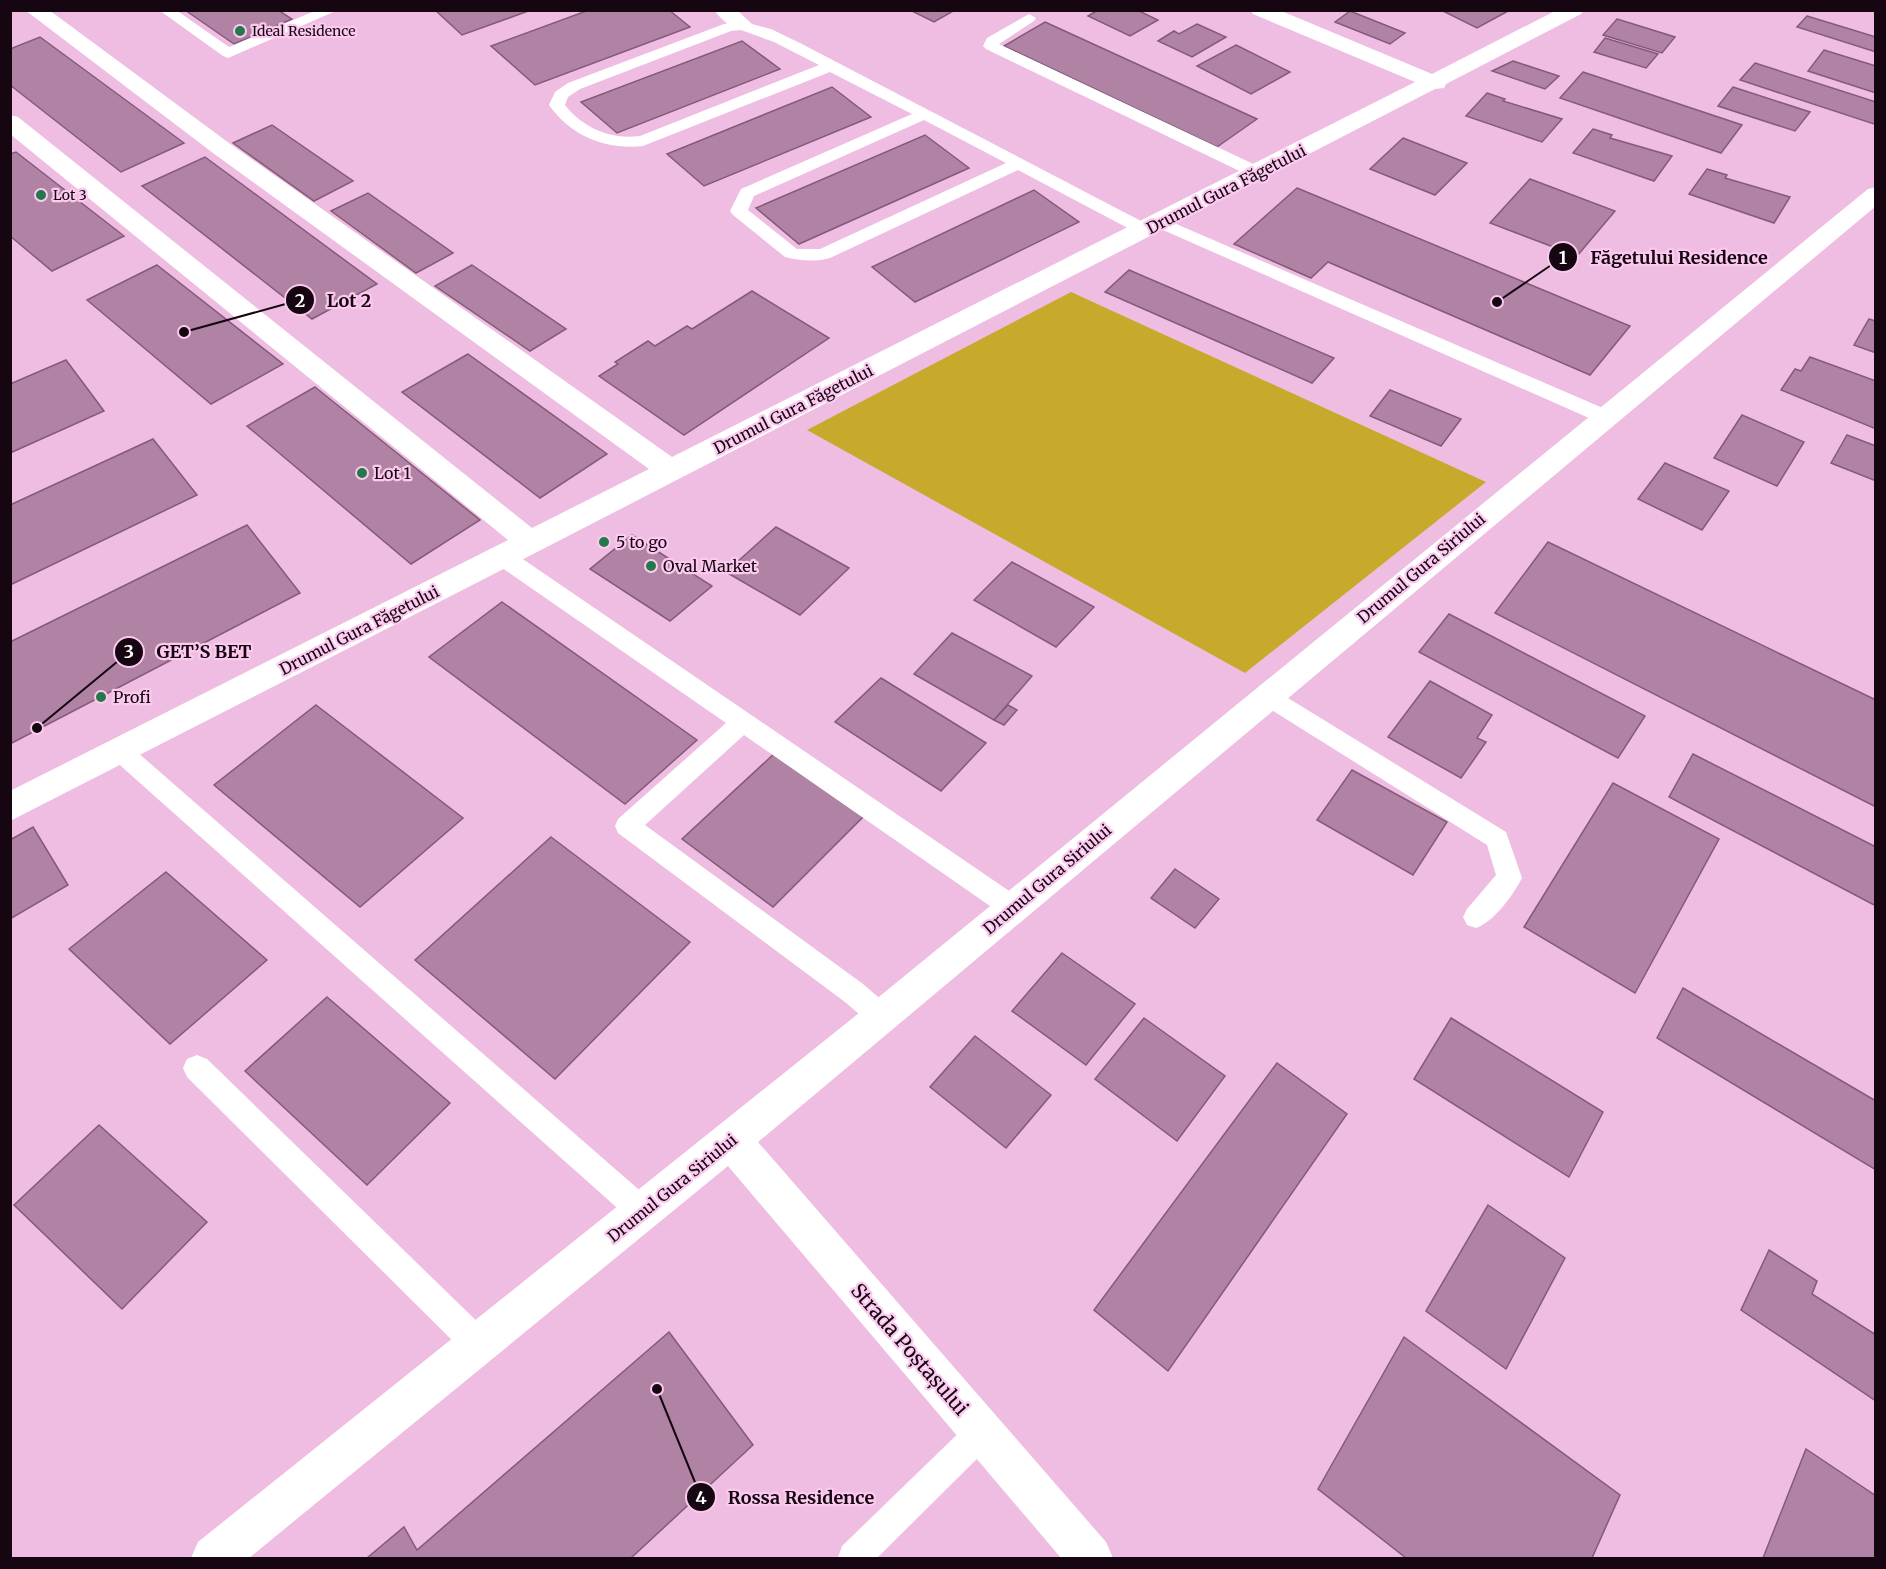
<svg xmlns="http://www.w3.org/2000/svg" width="1886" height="1569" viewBox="0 0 1886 1569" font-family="Merriweather,serif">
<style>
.green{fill:#c7aa2c}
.building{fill:#b083a5;stroke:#85597a;stroke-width:1.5}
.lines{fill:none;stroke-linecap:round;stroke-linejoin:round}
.service{fill:#fff;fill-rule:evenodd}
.minor{fill:#fff;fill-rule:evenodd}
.poi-dot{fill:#24784b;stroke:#fbcaee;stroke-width:2}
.labels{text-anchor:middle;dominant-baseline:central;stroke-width:4.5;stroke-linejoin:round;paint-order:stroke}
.far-poi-label{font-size:14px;fill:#150612;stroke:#fbcaee;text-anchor:start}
.street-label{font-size:16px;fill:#150612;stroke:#fbcaee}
.poi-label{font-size:16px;fill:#150612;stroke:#fbcaee;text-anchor:start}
.near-street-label{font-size:20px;fill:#150612;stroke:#fbcaee}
.leader{fill:none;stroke:#150612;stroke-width:2}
.callout-dot{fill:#150612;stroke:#fbcaee;stroke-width:2}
.mark-label{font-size:18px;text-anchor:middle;font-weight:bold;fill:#fff}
.callout-label{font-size:18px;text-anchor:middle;font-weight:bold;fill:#150612;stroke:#fbcaee;stroke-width:4.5;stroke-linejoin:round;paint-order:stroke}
</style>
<rect width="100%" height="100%" fill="#eebde1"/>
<path class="green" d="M1071 292 1486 482 1245 673 807 430Z"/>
<g class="building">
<path d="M185 10H278L292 19 234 44Z"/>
<path d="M435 10H531L462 35Z"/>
<path d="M589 10H669L690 27 535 85 491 46Z"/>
<path d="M910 10H955L934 22Z"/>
<path d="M1098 10H1145L1141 12 1158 20 1130 36 1088 16Z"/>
<path d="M1441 10H1510L1477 28Z"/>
<path d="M1350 11 1405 33 1390 44 1335 22Z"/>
<path d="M1807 16 1876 37V52L1797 27Z"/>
<path d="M1617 19 1675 37 1662 53 1603 35Z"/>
<path d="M1045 22 1257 119 1217 147 1004 46Z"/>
<path d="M1197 24 1226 37 1192 57 1158 41 1174 31 1179 34Z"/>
<path d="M40 37 184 143 121 172 10 85V49Z"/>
<path d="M1605 38 1658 54 1646 68 1594 52Z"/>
<path d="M742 41 780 69 617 133 581 102Z"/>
<path d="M1236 45 1290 72 1251 94 1197 66Z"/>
<path d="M1824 50 1876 66V93L1808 71Z"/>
<path d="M1513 61 1559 76 1545 89 1492 71Z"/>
<path d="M1755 63 1876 102V122L1874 124 1740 80Z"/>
<path d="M1583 72 1742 125 1721 153 1560 98Z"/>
<path d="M832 87 871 117 704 186 667 154Z"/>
<path d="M1733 87 1810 112 1795 131 1718 106Z"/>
<path d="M1487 93 1505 99 1503 101 1562 119 1542 142 1466 116Z"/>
<path d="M272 125 353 181 314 201 233 143Z"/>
<path d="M1593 129 1612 135 1610 138 1672 156 1654 181 1573 153Z"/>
<path d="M925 135 969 168 799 244 756 208Z"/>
<path d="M1403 138 1467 163 1435 195 1370 169Z"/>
<path d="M16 152 124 236 52 271 10 236V154Z"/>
<path d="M205 157 377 284 312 319 142 186Z"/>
<path d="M1707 169 1727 175 1725 178 1790 197 1774 223 1689 194Z"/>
<path d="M1530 179 1615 211 1577 256 1490 223Z"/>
<path d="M1297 188 1630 326 1590 375 1328 262 1311 278 1234 244Z"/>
<path d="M1034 190 1079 222 915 302 872 267Z"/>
<path d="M368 193 453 253 416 273 331 211Z"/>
<path d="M157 265 283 364 211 404 87 300Z"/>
<path d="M472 265 566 329 530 351 435 286Z"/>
<path d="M1129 270 1334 358 1312 383 1105 292Z"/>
<path d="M752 291 829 338 684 435 599 376 618 364 615 362 648 341 655 346 687 326 692 329Z"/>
<path d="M1869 319 1876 321V353L1854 345Z"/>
<path d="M468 354 607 454 540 498 402 392Z"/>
<path d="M1810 357 1876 381V429L1781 390 1795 369 1801 371Z"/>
<path d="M66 360 104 411 10 453V384Z"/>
<path d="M315 387 480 520 411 564 247 426Z"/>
<path d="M1390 390 1461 419 1441 446 1370 416Z"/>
<path d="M1742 415 1804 442 1777 486 1714 458Z"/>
<path d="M1847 435 1876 446V481L1831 463Z"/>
<path d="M153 439 197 495 10 585V505Z"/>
<path d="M1665 463 1729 491 1702 530 1638 499Z"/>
<path d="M247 525 300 593 10 744V642Z"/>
<path d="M776 527 849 568 800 615 726 572Z"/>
<path d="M632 535 712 586 670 621 590 569Z"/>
<path d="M1548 542 1876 700V807L1495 613Z"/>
<path d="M1012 562 1094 607 1056 647 974 600Z"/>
<path d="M502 602 697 740 625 804 429 657Z"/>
<path d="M1449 614 1645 716 1618 758 1419 652Z"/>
<path d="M952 633 1032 676 994 720 914 674Z"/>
<path d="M881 678 986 743 941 791 835 722Z"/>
<path d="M1430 681 1492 715 1477 738 1486 742 1461 778 1388 737Z"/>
<path d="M316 705 463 818 360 907 214 785Z"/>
<path d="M1008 705 1017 710 1004 725 994 720Z"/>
<path d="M776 752 865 815 773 907 682 839Z"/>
<path d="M1693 754 1876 847V906L1669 797Z"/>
<path d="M1352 770 1447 822 1413 875 1317 820Z"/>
<path d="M1613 783 1719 839 1635 993 1524 927Z"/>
<path d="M33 827 68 885 10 919V840Z"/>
<path d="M551 837 690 942 555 1079 415 960Z"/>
<path d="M1175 869 1219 899 1195 928 1151 898Z"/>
<path d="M166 872 267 960 170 1044 69 949Z"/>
<path d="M1062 953 1135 1004 1086 1065 1012 1011Z"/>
<path d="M1683 988 1876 1101V1170L1657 1038Z"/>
<path d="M327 997 450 1103 367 1185 245 1071Z"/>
<path d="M1144 1018 1225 1076 1177 1141 1095 1079Z"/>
<path d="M1451 1018 1603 1112 1569 1177 1414 1079Z"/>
<path d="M975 1036 1051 1095 1006 1148 930 1087Z"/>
<path d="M1277 1063 1347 1114 1168 1371 1094 1310Z"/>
<path d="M99 1125 207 1222 122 1309 14 1205Z"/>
<path d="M1488 1205 1565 1258 1506 1369 1426 1311Z"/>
<path d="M1769 1250 1817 1281 1812 1294 1876 1335V1401L1741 1310Z"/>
<path d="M669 1332 753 1445 631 1558H367L404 1527 417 1550Z"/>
<path d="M1404 1337 1620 1495 1592 1558H1406L1318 1489Z"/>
<path d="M1806 1449 1876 1496V1558H1763Z"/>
</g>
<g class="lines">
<g class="service">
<path d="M159 10H176L229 47 317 10H338L228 58 223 56Z"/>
<path d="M1029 14 1036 18 1034 21 999 44 1264 169 1266 173 1264 177H1252L986 49 983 46 987 38Z"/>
<path d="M740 21 771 29 800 43 1114 207 1151 226 1154 230 1151 234H1139L1018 170 830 258C814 262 801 261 785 257L733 215 730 211 741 189 912 114 830 72 643 146C605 150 571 136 549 105L555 92 568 83 724 24ZM741 30 774 42 819 65 640 136C611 140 583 128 565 105L568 97 580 89 731 31ZM924 120 1006 163 820 249H797L748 210 754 196Z"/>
<path d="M1160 217 1612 412 1615 417 1612 422 1605 424 1598 422 1154 226 1151 222 1154 218Z"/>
<path d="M503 549 511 551 1021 899 1025 907 1021 915 1012 918 1003 915 744 735 645 825 863 984 891 1008 895 1017 891 1026 882 1029 873 1026 845 1002 618 833 615 826 618 819 726 723 495 563 492 557 495 551Z"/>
<path d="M1267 687 1275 690 1506 832 1522 878C1513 895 1494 922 1476 928L1467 925 1463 917 1467 909 1496 875 1487 845 1259 702 1256 696 1259 690Z"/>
<path d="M121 742 129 745 653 1202 658 1212 653 1222 643 1227 633 1222 113 759 109 752 113 745Z"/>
<path d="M197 1055 207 1059 489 1333 493 1344 489 1355 478 1359 467 1355 187 1077 183 1068 187 1059Z"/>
<path d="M982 1416 993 1421 998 1432 993 1443 877 1558H838L842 1546 971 1421Z"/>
</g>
<g class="minor">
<path d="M25 10H49L229 143 672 457 1415 82 1253 14 1250 10H1279L1432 74 1557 10H1584L1581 14 1446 84 1444 88 1435 89 541 550 10 821V791L508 540 10 134V115L18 117 532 528 649 469 213 153Z"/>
<path d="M714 10H737L753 25 750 29C736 33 723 22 714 10Z"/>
<path d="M1876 187V206L758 1142 1106 1542 1113 1558H1061L728 1166 249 1558H191L198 1542 869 1005 1868 189Z"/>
</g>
</g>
<g class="poi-dot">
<circle cx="240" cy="31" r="6"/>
<circle cx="41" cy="195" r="6"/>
<circle cx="362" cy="473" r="6"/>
<circle cx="604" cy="542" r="6"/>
<circle cx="651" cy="566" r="6"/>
<circle cx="101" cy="697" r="6"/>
</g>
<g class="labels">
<g class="far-poi-label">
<text x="252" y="31">Ideal Residence</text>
<text x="53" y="195">Lot 3</text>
</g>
<g class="street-label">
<text transform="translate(1226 189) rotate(-27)">Drumul Gura Făgetului</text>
<text transform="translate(793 409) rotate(-27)">Drumul Gura Făgetului</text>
<text transform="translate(1421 568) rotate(-40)">Drumul Gura Siriului</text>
<text transform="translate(359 630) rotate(-27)">Drumul Gura Făgetului</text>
<text transform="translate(1047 879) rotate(-40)">Drumul Gura Siriului</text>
<text transform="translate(672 1188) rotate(-39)">Drumul Gura Siriului</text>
</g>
<g class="poi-label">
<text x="374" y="473">Lot 1</text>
<text x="616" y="542">5 to go</text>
<text x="663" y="566">Oval Market</text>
<text x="113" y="697">Profi</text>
</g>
<g class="near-street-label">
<text transform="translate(910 1349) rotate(49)">Strada Poștașului</text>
</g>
</g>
<path class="leader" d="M1497 302L1563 257M184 332L300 300M37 728L129 652M657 1389L701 1497"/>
<g class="callout-dot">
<circle cx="1497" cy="302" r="6"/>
<circle cx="184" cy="332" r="6"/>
<circle cx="37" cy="728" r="6"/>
<circle cx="657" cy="1389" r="6"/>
<circle cx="1563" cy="257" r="15"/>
<circle cx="300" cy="300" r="15"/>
<circle cx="129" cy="652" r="15"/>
<circle cx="701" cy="1497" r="15"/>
</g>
<g class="mark-label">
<text x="1563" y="264">1</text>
<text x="300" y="307">2</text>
<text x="129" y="658">3</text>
<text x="701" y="1504">4</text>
</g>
<g class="callout-label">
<text x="1679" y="264">Făgetului Residence</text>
<text x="349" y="307">Lot 2</text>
<text x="204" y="658">GET’S BET</text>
<text x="801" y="1504">Rossa Residence</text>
</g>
<rect width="1886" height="1569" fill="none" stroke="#150612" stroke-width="24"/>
</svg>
